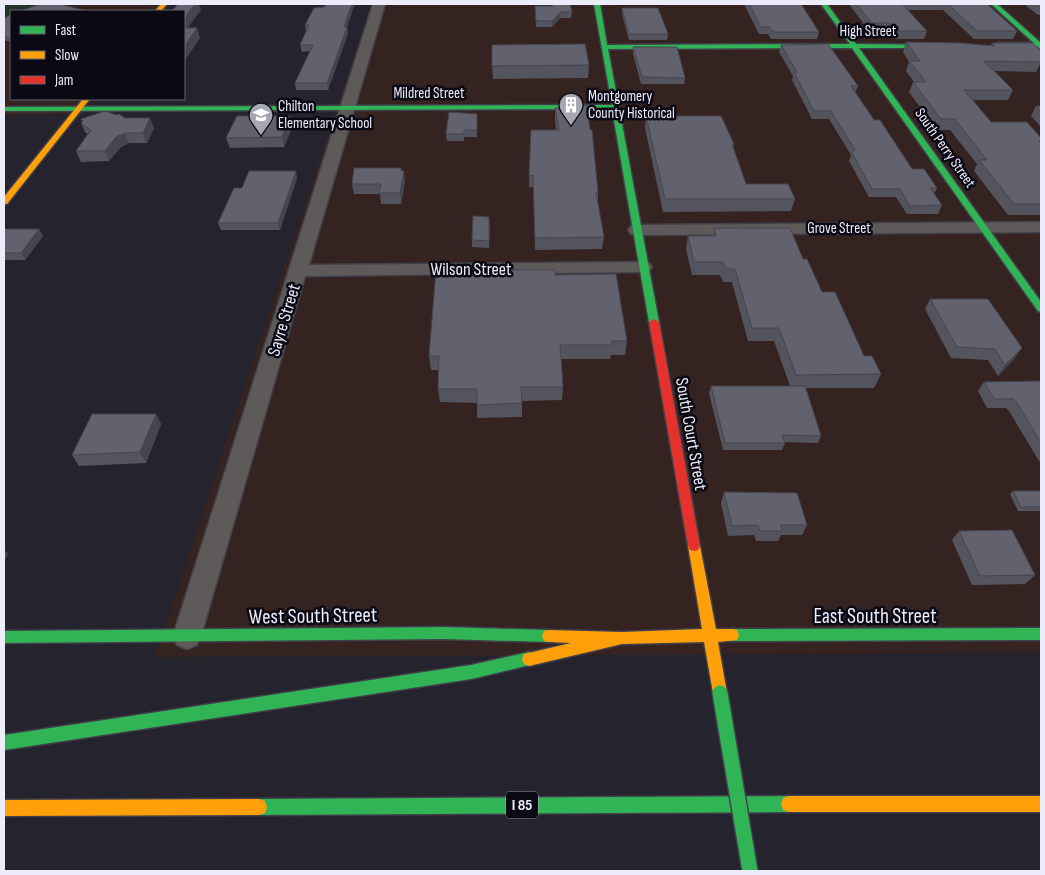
<svg xmlns="http://www.w3.org/2000/svg" width="1045" height="875" viewBox="0 0 1045 875" font-family="'Sofia Sans Condensed',sans-serif">
<style>
.commercial{fill:#342320}
.green{fill:#1f3328}
.lines{fill:none;stroke-linecap:round;stroke-linejoin:round}
.street-casing{stroke:#41404a;stroke-width:3}
.fast-casing{stroke:#41404a;stroke-width:3}
.slow-casing{stroke:#41404a;stroke-width:3}
.jam-casing{stroke:#41404a;stroke-width:3}
.street{fill:#5d5a59;fill-rule:evenodd}
.fast{fill:#30b455;fill-rule:evenodd}
.slow{fill:#ff9f0a;fill-rule:evenodd}
.jam{fill:#e5322d;fill-rule:evenodd}
.fast-bridge-casing{stroke:#41404a;stroke-width:18;stroke-linecap:butt}
.fast-bridge{stroke:#30b455;stroke-width:15}
.wall{fill:#54545f}
.shaded-wall{fill:#45454e}
.building{fill:#62626f;stroke:#45454e}
.labels{text-anchor:middle;dominant-baseline:central;stroke-width:5;stroke-linejoin:round;paint-order:stroke}
.far-street-label{font-size:15px;fill:#edecfb;stroke:#0b0913}
.far-poi-label{font-size:15px;fill:#edecfb;stroke:#0b0913;text-anchor:start}
.shield{fill:#0b0913;stroke:#a9a8b5;stroke-width:1}
.shield-label{font-size:16px;font-weight:bold;fill:#edecfb}
.street-label{font-size:18px;fill:#edecfb;stroke:#0b0913}
.near-street-label{font-size:21px;fill:#edecfb;stroke:#0b0913}
</style>
<rect width="100%" height="100%" fill="#24232e"/>
<g class="commercial">
<path d="M4 4H171L165 11H11V99H96L83 115H4Z"/>
<path d="M371 4H1041V653L155 657Z"/>
</g>
<path class="green" d="M4 4H41L22 11H11V15L4 18Z"/>
<g class="lines">
<defs>
<g id="street">
<path d="M373 4H385L309 265 643 262 649 263 652 267 649 271 643 272 305 276 201 636 197 645 187 649 177 645 173 636Z"/>
<path d="M1041 222V232L637 235 631 234 628 230 631 226 637 225Z"/>
</g>
<g id="fast">
<path d="M594 4H600L607 45 850 44 821 4H827L856 44 945 45 946 46 943 48H859L1041 302V312L1038 311 852 48 608 49 659 322 654 325 649 322 612 109 4 111V107L612 105Z"/>
<path d="M991 4H997L1041 43V48L996 46 995 45 998 43H1034Z"/>
<path d="M444 627 549 630 554 631 556 636 554 641 549 642 444 639 4 643V631Z"/>
<path d="M1041 628V640L732 641 727 640 725 635 727 630 732 629Z"/>
<path d="M529 652 534 654 536 659 534 664 471 679 4 750V735L471 665Z"/>
<path d="M789 796 795 798 797 804 795 810 789 812 259 815 253 813 251 807 253 801 259 799Z"/>
</g>
<g id="slow">
<path d="M161 4H167L161 11H155Z"/>
<path d="M83 99 89 100 7 204H4V197Z"/>
<path d="M694 541 698 542 700 546 716 629H732L737 630 739 635 737 640 718 642 727 693 725 698 720 700 715 698 713 693 704 642 622 644 529 666 524 664 522 659 524 654 571 643 549 642 544 641 542 636 544 631 549 630 622 632 702 629 688 546 690 542Z"/>
<path d="M789 796H1041V812H789L783 810 781 804 783 798Z"/>
<path d="M259 799 265 801 267 807 265 813 259 815 4 816V800Z"/>
</g>
<path id="jam" d="M654 319 659 322 700 546 698 550 694 551 690 550 688 546 649 322Z"/>
</defs>
<use href="#street" class="street-casing"/>
<use href="#fast" class="fast-casing"/>
<use href="#slow" class="slow-casing"/>
<use href="#jam" class="jam-casing"/>
<use href="#street" class="street"/>
<use href="#fast" class="fast"/>
<use href="#slow" class="slow"/>
<use href="#jam" class="jam"/>
<defs>
<path id="fast-bridge" d="M720 693 750 871"/>
</defs>
<use href="#fast-bridge" class="fast-bridge-casing"/>
<use href="#fast-bridge" class="fast-bridge"/>
</g>
<g class="wall">
<path d="M551 4H570L572 12 571 18H560L552 27H536L535 6H552Z"/>
<path d="M744 4H801L819 32 817 39H771L768 34H759Z"/>
<path d="M849 4H979L1017 31 1013 39H974L943 10H908L927 31 924 39H893L888 31H869Z"/>
<path d="M1024 4H1041V15H1038Z"/>
<path d="M622 8 668 34 667 40H629L622 14Z"/>
<path d="M11 15V42L4 40V18Z"/>
<path d="M305 25 347 27 348 33 328 90H296L295 83 310 51 302 52 300 45 306 31Z"/>
<path d="M906 42 991 46 992 43 1041 62 1036 72 995 71 1013 90 1008 100H973L991 122 1041 138V215H1008L974 171 977 164 950 130H937L909 92 913 82H914L906 71 909 62 903 52Z"/>
<path d="M781 45 858 86 855 93 874 120 912 169 937 188 934 194 942 205 938 214H907L896 197H869L849 161 851 155 829 119H812L792 80 793 76 779 52Z"/>
<path d="M633 47 685 78 684 84H641L633 54Z"/>
<path d="M589 65 588 78 493 79 492 66Z"/>
<path d="M1036 106H1041V127L1031 116Z"/>
<path d="M555 108 598 193V202L604 237 602 249 535 250 533 187H529L531 130H556L555 120Z"/>
<path d="M477 114V137H464V141H447L446 134Z"/>
<path d="M116 115 154 128 147 143H129L121 147 109 161 81 162 76 151 88 134 85 132 81 123 82 122 81 119Z"/>
<path d="M290 116 293 126 284 147 230 148 226 138Z"/>
<path d="M646 116 734 144 733 148 746 184 795 199 791 211 663 212 645 128Z"/>
<path d="M401 171 405 181 401 204H381L380 194H354L352 184Z"/>
<path d="M297 178 280 230H221L218 223 242 188Z"/>
<path d="M490 224 489 248 472 247V240Z"/>
<path d="M714 228 803 259 822 292 864 356 881 374 874 388H806L821 436 818 443 784 442 785 443 782 450H723L709 393 711 386H790L774 341H748L732 282H723L720 275H692L686 249 688 236H712Z"/>
<path d="M4 229H39L43 236 25 260H4Z"/>
<path d="M555 275 627 341 625 355H611L610 359H561L563 387 562 400 522 401V417L477 418V403L440 402 438 389 439 370H431L429 356Z"/>
<path d="M930 299 1014 359 998 376 988 360 951 358 925 309Z"/>
<path d="M1041 381V461H1039L1009 411 1006 408H987L978 391 984 382Z"/>
<path d="M156 414 161 424 146 463 79 466 72 455Z"/>
<path d="M1013 491H1041V511H1018L1010 494Z"/>
<path d="M724 492 807 525 802 535H781L778 541H756L754 535 728 536 721 503Z"/>
<path d="M959 531 1035 575 1025 584 972 585 952 540Z"/>
</g>
<g class="shaded-wall">
<path d="M195 4H199L201 10 184 33V19Z"/>
<path d="M352 4H355L347 27 348 33 328 90 327 83 344 27Z"/>
<path d="M561 12 560 18 552 27V21Z"/>
<path d="M197 28 200 38 184 62V47Z"/>
<path d="M290 116 293 126 284 147 282 137Z"/>
<path d="M150 118 154 128 147 143 143 133Z"/>
<path d="M125 133 129 143 121 147 109 161 105 151 116 137Z"/>
<path d="M296 171 297 178 280 230 278 223Z"/>
<path d="M404 171 405 181 401 204 400 193Z"/>
<path d="M39 229 43 236 25 260 21 253Z"/>
<path d="M1022 348 1014 359 998 376 1005 365Z"/>
<path d="M156 414 161 424 146 463 140 452Z"/>
<path d="M4 549 8 554 4 562Z"/>
</g>
<g class="building">
<path d="M40 4H59L87 11H20Z"/>
<path d="M178 4H195L184 19V11H172Z"/>
<path d="M326 4H352L344 27H347L327 83H295L313 45H300L309 25H305L314 8 324 7Z"/>
<path d="M552 4H570L572 12H561L552 21H536L535 6H553Z"/>
<path d="M749 4H801L819 32H773L770 27H761Z"/>
<path d="M857 4H902L927 31H896L890 23H871Z"/>
<path d="M948 4H987L1017 31H977Z"/>
<path d="M622 8H658L668 34H629Z"/>
<path d="M11 15V39L4 37V18Z"/>
<path d="M184 28H197L184 47Z"/>
<path d="M906 42 960 43 995 46 992 43H1032L1041 50V62L984 61 1013 90H964L991 122H1027L1041 138V141H1039L1041 143V204H1014L979 160H987L955 119H941L913 82H926L909 61H920Z"/>
<path d="M585 44 589 65 492 66V45Z"/>
<path d="M828 44 858 86H851L874 120H880L912 169H924L937 188H930L942 205 910 206 900 189H872L852 153 855 150 831 111H814L794 72H797L781 45Z"/>
<path d="M633 47H677L685 78 642 77Z"/>
<path d="M587 105 590 130H592L598 193H596L604 237 535 238 533 175 529 176 531 130H559L555 108H563V106Z"/>
<path d="M1036 106H1041V112Z"/>
<path d="M105 111 116 115 119 114 125 118H150L143 133H125L116 137 105 151H76L91 130 81 123 83 121 81 119Z"/>
<path d="M449 112 477 114V130H464V134H446Z"/>
<path d="M237 116H290L282 137 226 138Z"/>
<path d="M646 116H721L734 144H732L746 184H788L795 199H665Z"/>
<path d="M354 168H401V171H404L400 193H379L381 184H352Z"/>
<path d="M249 171H296L278 223H218L234 188H242Z"/>
<path d="M473 216 489 217V241L472 240Z"/>
<path d="M714 228H790L803 259H807L822 292H835L864 356H872L881 374 796 375 779 328H752L735 269H726L723 262H694L688 236H716Z"/>
<path d="M4 229H39L21 253H4Z"/>
<path d="M436 270H555V275L616 274 627 341H612V345H560L563 387H521L522 403 477 405V389H438L439 356H429Z"/>
<path d="M930 299H988L1022 348 1005 365 995 349 957 347Z"/>
<path d="M1041 381V443L1016 401 1013 399H994L984 382Z"/>
<path d="M711 386H805L821 436 782 435 785 443H725Z"/>
<path d="M92 414H156L140 452 72 455Z"/>
<path d="M1013 491H1041V507H1021Z"/>
<path d="M724 492 797 493 807 525H781L782 531H760L758 525 732 526Z"/>
<path d="M1012 530 1035 575 980 576 959 531Z"/>
</g>
<defs>
<symbol id="building-pin" viewBox="-11 -11 22 30"><path d="M0 17L-7.5 6A9.5 9.5 0 1 1 7.5 6Z" fill="#a7a6b3" stroke="#0b0913"/><path d="M-4-6H4V6H1V3H-1V6H-4ZM-2.5-4.3h1.7v1.8h-1.7ZM.8-4.3h1.7v1.8H.8ZM-2.5-1h1.7V.8h-1.7ZM.8-1h1.7V.8H.8Z" fill="#fff"/></symbol>
<symbol id="school-pin" viewBox="-11 -11 22 30"><path d="M0 17L-7.5 6A9.5 9.5 0 1 1 7.5 6Z" fill="#a7a6b3" stroke="#0b0913"/><path d="M0-5L7-2L0 1L-7-2ZM-4 1L0 2.5L4 1V4Q0 6-4 4Z" fill="#fff"/></symbol>
</defs>
<g fill-rule="evenodd">
<use href="#building-pin" x="557" y="91" width="28" height="38"/>
<use href="#school-pin" x="247" y="101" width="28" height="38"/>
</g>
<g class="labels">
<g class="far-street-label">
<text x="868" y="31">High Street</text>
<text x="429" y="93">Mildred Street</text>
<text transform="translate(945 148) rotate(55)">South Perry Street</text>
<text x="839" y="228">Grove Street</text>
</g>
<g class="far-poi-label">
<text x="588" y="96">Montgomery<tspan x="588" dy="17">County Historical</tspan></text>
<text x="278" y="106">Chilton<tspan x="278" dy="17">Elementary School</tspan></text>
</g>
<rect class="shield" x="506" y="791.5" width="32" height="27" rx="4"/>
<g class="shield-label">
<text x="522" y="805">I 85</text>
</g>
<g class="street-label">
<text x="471" y="269">Wilson Street</text>
<text transform="translate(284 320) rotate(-73)">Sayre Street</text>
<text transform="translate(691 434) rotate(80)">South Court Street</text>
</g>
<g class="near-street-label">
<text transform="translate(313 616) rotate(-1)">West South Street</text>
<text x="875" y="616">East South Street</text>
</g>
</g>
<rect width="1045" height="875" fill="none" stroke="#edecfb" stroke-width="10"/>
<rect x="10" y="10" width="175" height="90" fill="#0b0913" stroke="#656470"/>
<rect x="20" y="26" width="25" height="8" fill="#30b455" stroke="#656470"/>
<text x="55" y="35" font-size="15" fill="#edecfb">Fast</text>
<rect x="20" y="51" width="25" height="8" fill="#ff9f0a" stroke="#656470"/>
<text x="55" y="60" font-size="15" fill="#edecfb">Slow</text>
<rect x="20" y="76" width="25" height="8" fill="#e5322d" stroke="#656470"/>
<text x="55" y="85" font-size="15" fill="#edecfb">Jam</text>
</svg>
